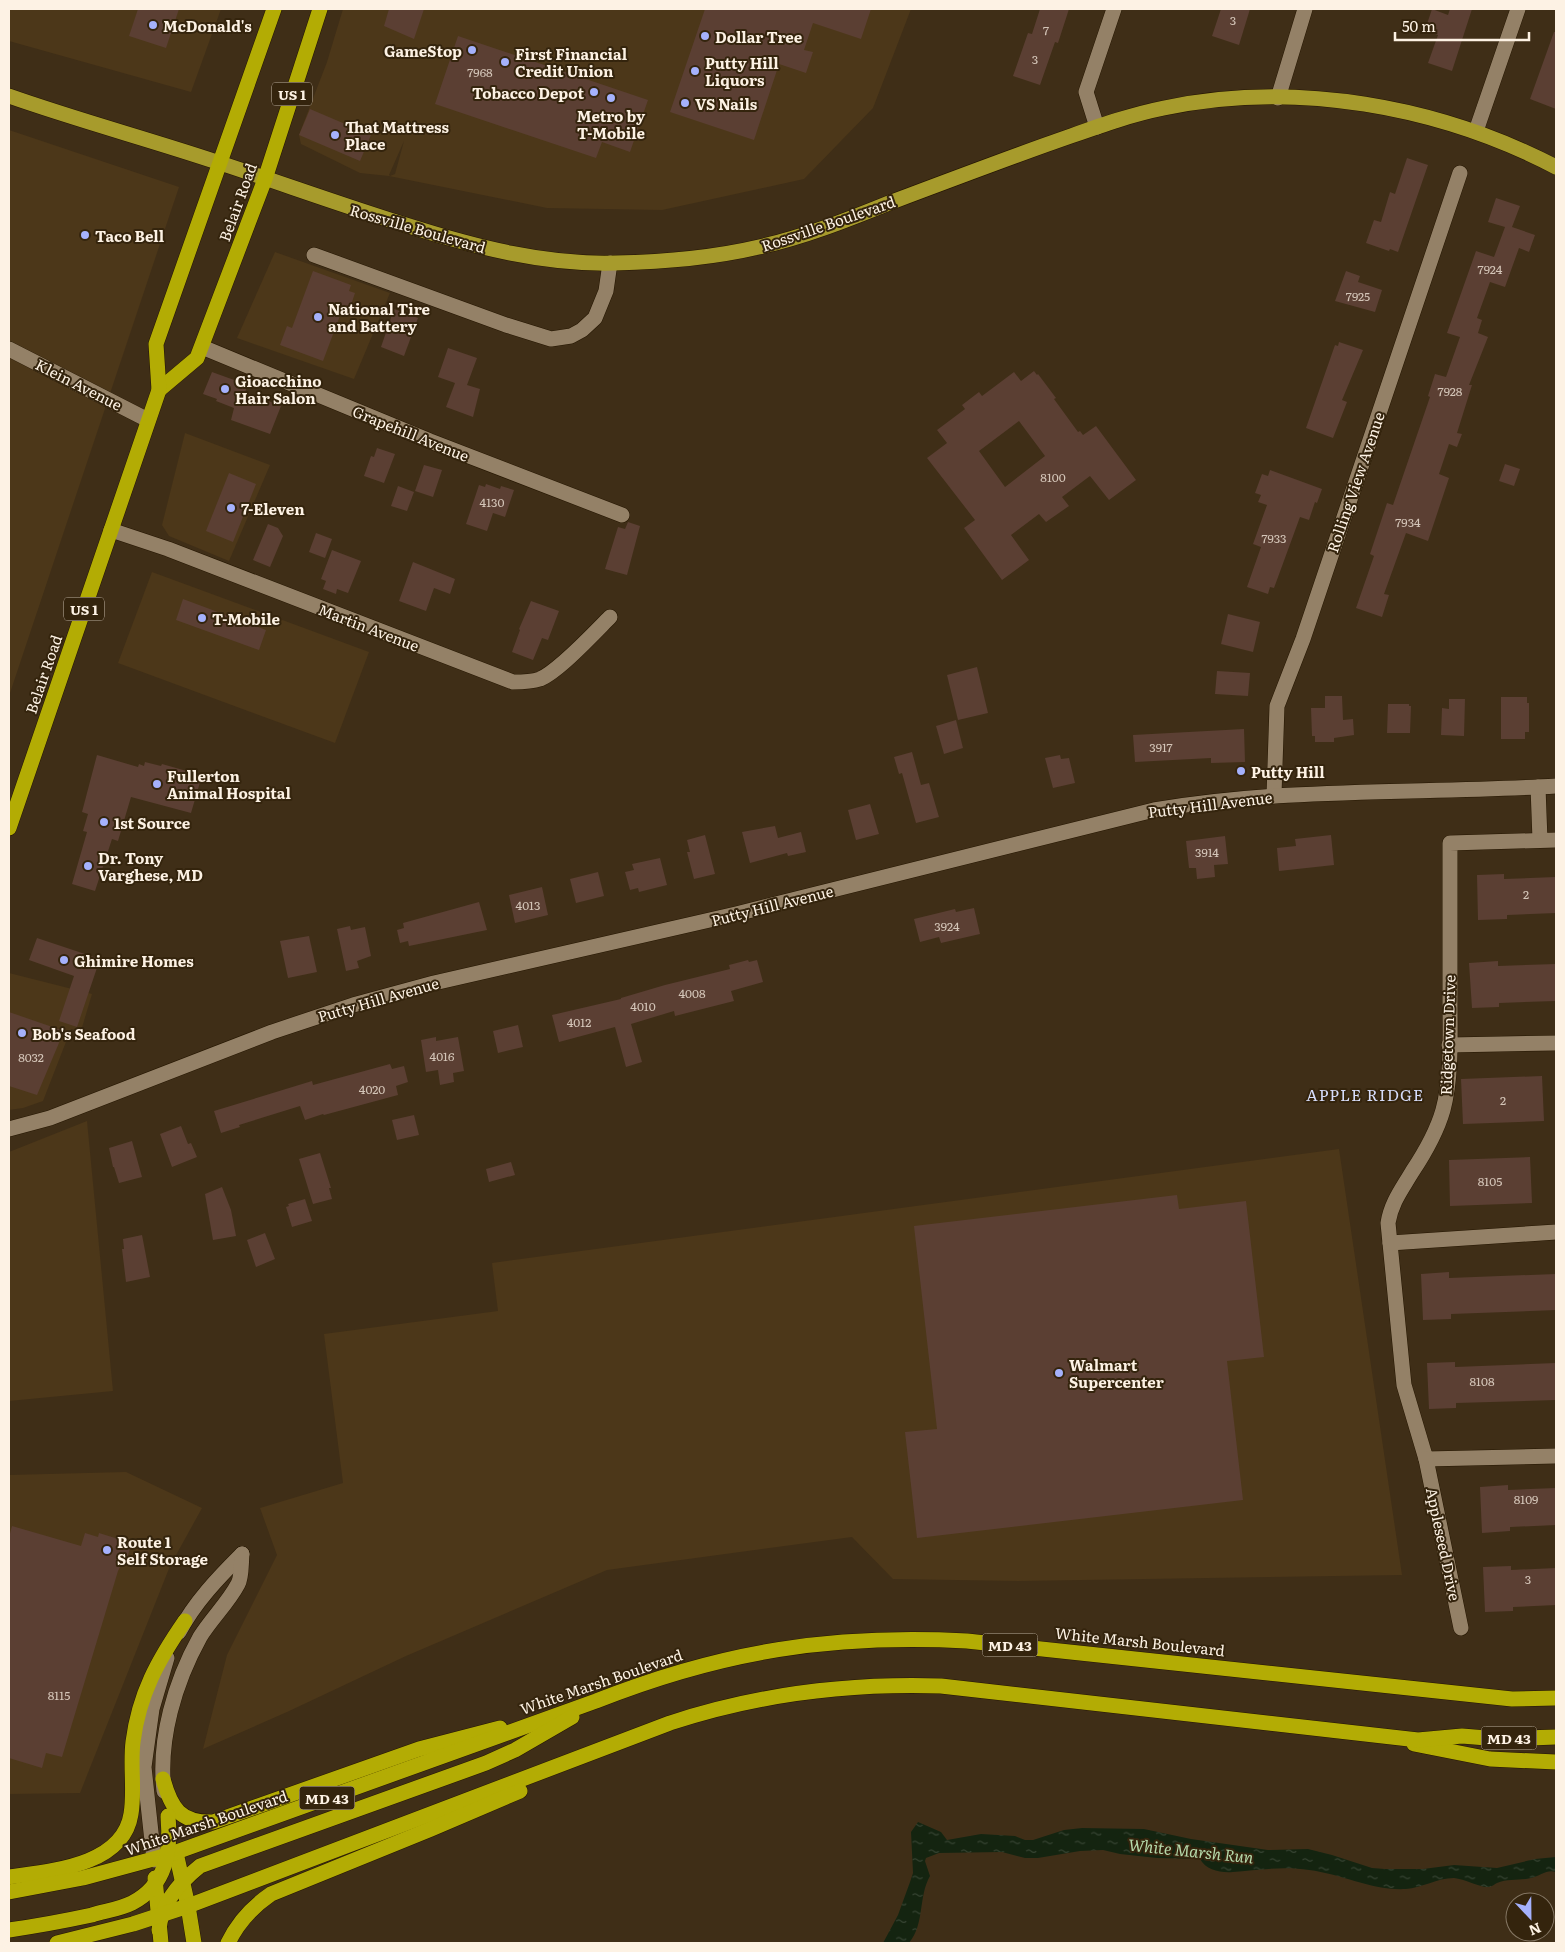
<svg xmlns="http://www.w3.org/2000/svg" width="1565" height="1952" viewBox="0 0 1565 1952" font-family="Literata,serif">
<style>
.built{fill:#4c3719;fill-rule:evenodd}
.water{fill:url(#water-ripples)}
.building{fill:#5b3f33;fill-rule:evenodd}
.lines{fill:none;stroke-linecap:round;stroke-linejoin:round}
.minor-casing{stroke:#251601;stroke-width:16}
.major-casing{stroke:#251601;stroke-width:16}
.highway-casing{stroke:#251601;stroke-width:16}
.minor{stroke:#948167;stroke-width:15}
.major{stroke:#a79b2c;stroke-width:15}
.highway{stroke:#b3ac04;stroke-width:15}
.poi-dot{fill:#a5b1fc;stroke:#34240d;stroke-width:2}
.labels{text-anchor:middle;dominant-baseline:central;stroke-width:4;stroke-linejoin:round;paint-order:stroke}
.number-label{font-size:12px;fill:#d4c5b8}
.shield{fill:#34240d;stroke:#c1b4a4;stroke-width:1}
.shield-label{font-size:14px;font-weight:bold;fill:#fdf2e4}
.poi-label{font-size:15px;font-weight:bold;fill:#fdf2e4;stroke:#34240d;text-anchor:start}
.street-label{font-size:15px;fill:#fdf2e4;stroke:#34240d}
.neighbourhood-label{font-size:16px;letter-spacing:1px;fill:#d6dcf9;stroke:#34240d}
.water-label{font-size:16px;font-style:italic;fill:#b5d9ab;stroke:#34240d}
</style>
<defs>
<pattern id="water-ripples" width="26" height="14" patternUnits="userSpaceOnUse" patternTransform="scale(1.25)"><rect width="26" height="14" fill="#142410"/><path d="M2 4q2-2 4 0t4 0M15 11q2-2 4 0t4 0" fill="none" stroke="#374433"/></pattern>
</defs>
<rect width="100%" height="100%" fill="#3f2e17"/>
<g class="built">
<path d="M9 9H221L191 92 9 41Z"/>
<path d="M343 9H911L873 108 804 179 662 210 547 208 389 176 360 173 301 144 299 135 327 62ZM404 141 395 174 390 176 389 175Z"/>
<path d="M9 130 179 187 9 696Z"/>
<path d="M275 252 390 293 354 379 237 338Z"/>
<path d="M185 433 270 465 229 561 169 536 162 525Z"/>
<path d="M152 572 369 652 335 743 118 663Z"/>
<path d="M9 973 92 994 81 1031 71 1029 43 1101 23 1108 9 1110Z"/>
<path d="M87 1121 113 1391 9 1401V1152Z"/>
<path d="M1339 1149 1402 1575 1019 1581 893 1579 852 1537 607 1570 406 1656 287 1712 203 1749 227 1655 277 1555 260 1508 343 1483 324 1334 498 1311 492 1263Z"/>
<path d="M126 1472 202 1508 170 1566 80 1793 9 1794V1475Z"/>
</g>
<path class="water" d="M918 1822 941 1832 947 1840 981 1834 1015 1836 1025 1840H1033L1064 1830 1082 1828 1144 1829 1191 1839 1268 1850 1308 1849 1332 1855 1372 1868 1385 1869H1423L1454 1865 1497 1868 1535 1859 1556 1857V1872C1547 1869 1540 1876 1531 1878 1520 1881 1508 1878 1497 1883 1493 1885 1492 1887 1487 1887 1480 1887 1464 1879 1454 1878 1437 1878 1422 1888 1406 1889 1372 1891 1342 1874 1309 1870 1284 1866 1257 1870 1233 1872 1220 1873 1206 1870 1200 1859L1157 1858 1120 1854 1103 1850 1080 1851 1038 1858H1025L1002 1852 939 1853 926 1858 925 1861 930 1876C918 1897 925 1924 909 1943H883L898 1915 910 1882 913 1873 911 1832Z"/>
<g class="building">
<path d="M138 9H179L166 48 129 36Z"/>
<path d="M389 9H424L414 39 384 26Z"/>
<path d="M705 9H871L861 39 813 23 804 50 813 52 806 73 779 64 754 140 670 112Z"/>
<path d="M1040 9H1069L1058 43 1055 42 1040 85 1013 76 1028 33 1032 34Z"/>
<path d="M1221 9H1250L1239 45 1212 36Z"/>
<path d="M1432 9 1448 15 1450 9H1472L1452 71 1428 63 1438 35 1425 30Z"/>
<path d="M1554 32H1556V109L1530 99Z"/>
<path d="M458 36 648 100 630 152 602 142 596 158 435 104Z"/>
<path d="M310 109 371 135 360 161 299 135Z"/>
<path d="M1407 158 1428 165 1398 252 1390 249 1389 251 1366 243 1374 220 1381 222 1390 192 1395 194Z"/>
<path d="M1496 198 1520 206 1512 227 1535 235 1529 252 1519 248 1505 287 1490 282 1477 318 1482 320 1478 333 1488 337 1469 385H1472L1457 433 1462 434 1457 447 1449 444 1439 474 1449 478 1428 541 1406 533 1384 594 1389 595 1382 617 1356 608 1374 556 1370 554 1387 503 1393 505 1430 397 1428 396 1435 374 1446 377 1460 337 1447 333 1476 251 1494 257 1505 227 1488 222Z"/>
<path d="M313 271 351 285 349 291 355 293 350 308 344 305 323 361 280 345 287 326 292 328Z"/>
<path d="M1346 271 1360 276 1358 282 1382 290 1375 312 1335 301Z"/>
<path d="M394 309 418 318 404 356 381 347Z"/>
<path d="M1339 342 1363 350 1342 400 1347 402 1333 438 1306 428 1335 345 1338 346Z"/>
<path d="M448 348 477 358 467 385 480 389 473 417 446 407 455 383 438 377Z"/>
<path d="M1034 371 1037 375 1038 374 1056 398 1054 399 1078 432 1080 431 1083 435 1096 426 1136 480 1109 500 1090 476 1062 497 1069 506 1046 522 1039 514 1011 535 1029 560 1002 580 964 528 975 520 927 458 947 443 937 430 965 409 962 405 979 392 982 396 1014 372 1021 381ZM1019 421 1045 456 1005 487 979 451Z"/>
<path d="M212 372 248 385 245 392 281 406 270 434 231 420 234 408 216 401 217 399 203 394Z"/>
<path d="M377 448 395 454 384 483 364 476 371 456 374 457Z"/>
<path d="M1505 464 1520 469 1514 486 1499 481Z"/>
<path d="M424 465 442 470 433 497 415 491Z"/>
<path d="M1270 470 1322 489 1317 503 1315 502 1309 520 1300 517 1274 588 1270 587 1268 594 1247 587 1261 547 1253 544 1267 505 1258 502 1261 495 1255 493 1262 474 1268 476Z"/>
<path d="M229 473 256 484 233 542 206 531Z"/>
<path d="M486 484 500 489 501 486 514 490 505 517 493 513 487 531 466 524 479 485 485 487Z"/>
<path d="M398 486 414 492 407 511 391 506Z"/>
<path d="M628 522 640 526 627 575 605 569 618 527 625 529Z"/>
<path d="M268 524 278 528 283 536 270 567 253 560Z"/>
<path d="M316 533 332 539 325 558 309 552Z"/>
<path d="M332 550 361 561 348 593 337 589 336 594 323 589 326 581 321 579Z"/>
<path d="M413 562 455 579 450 594 434 588 426 611 399 601Z"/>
<path d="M183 599 266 630 259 650 176 620Z"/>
<path d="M531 601 559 611 548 640 542 638 533 660 512 652 520 630 519 629Z"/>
<path d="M1228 614 1260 622 1253 652 1221 644Z"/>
<path d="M977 667 988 713 958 720 947 675Z"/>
<path d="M1217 671 1250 673 1248 696 1215 694Z"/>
<path d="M1325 696H1342L1343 720 1353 719 1354 735 1334 738V742H1315V736H1312L1311 708H1325Z"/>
<path d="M1501 697H1527V703H1529V732H1525V739H1501Z"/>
<path d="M1449 699H1465L1464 736 1441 735 1442 708 1449 709Z"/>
<path d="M1388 704H1409V706H1411L1410 733H1387Z"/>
<path d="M956 720 963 748 944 754 936 726Z"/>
<path d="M1244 729 1245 762 1211 763V758L1135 762 1133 735Z"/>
<path d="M912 752 921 785 929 783 939 817 916 823 902 773 899 774 894 757Z"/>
<path d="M97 755 138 767 139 764 144 766 145 762 161 766 162 764 190 772 189 775 201 779 191 813 131 797 118 841 112 839 95 891 72 884 87 832 83 831 88 814 82 812Z"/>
<path d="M1060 755 1061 759 1069 758 1075 783 1053 788 1045 758Z"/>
<path d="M870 804 879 834 856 840 848 810Z"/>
<path d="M775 826 778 838 801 832 806 852 788 856 787 853 750 863 742 832Z"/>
<path d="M705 835 715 874 694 879 687 852H690L687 840Z"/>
<path d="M1331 835 1334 865 1279 871 1277 848 1296 846 1295 839Z"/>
<path d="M1225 836 1228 864 1214 865 1215 877 1197 879 1196 868H1189L1186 841Z"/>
<path d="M660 858 667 885 639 892 638 888 630 890 625 872 634 870 632 864Z"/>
<path d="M598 872 604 896 576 903 570 879Z"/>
<path d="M1504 874V879L1556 877V913L1507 915V919L1478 920 1477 875Z"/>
<path d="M542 887 548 915 515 923 509 895Z"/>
<path d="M479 902 487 930 409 946 408 941 400 943 397 930 404 928 403 923Z"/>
<path d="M974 908 980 934 941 943 939 937 920 942 914 919 955 909 956 912Z"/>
<path d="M350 926 351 930 365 927 371 956 357 961 359 968 346 971 337 929Z"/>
<path d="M309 936 317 972 288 978 280 941Z"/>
<path d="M37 938 100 959 77 1027 59 1021 74 976 29 960Z"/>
<path d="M748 960 749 962 757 960 763 982 731 991 734 1001 675 1016 674 1011 631 1024 642 1062 626 1067 615 1027 559 1042 552 1015 621 999V998L665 985 730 969 729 965Z"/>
<path d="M1498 961V966L1556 964V1001L1499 1003V1007L1472 1008 1469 963Z"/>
<path d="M9 1012 64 1031 37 1095 9 1086Z"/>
<path d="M518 1025 523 1047 498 1053 493 1031Z"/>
<path d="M436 1037V1041L458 1037 464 1071 453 1073 454 1082 440 1085 438 1070 426 1072 421 1040Z"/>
<path d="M390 1064 392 1069 404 1066 408 1082 396 1086 398 1095 324 1115 323 1114 305 1120 300 1106 239 1125 240 1127 221 1133 214 1111 312 1081 313 1085Z"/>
<path d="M1542 1076 1544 1121 1463 1124 1461 1079Z"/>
<path d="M414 1115 419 1135 397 1140 392 1120Z"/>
<path d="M181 1126 188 1144 191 1143 197 1157 172 1167 160 1134Z"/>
<path d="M132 1141 142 1177 119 1183 114 1167H113L109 1148Z"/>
<path d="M320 1153 331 1188H329L332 1199 313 1204 299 1159Z"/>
<path d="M1530 1157 1532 1203 1450 1206 1449 1160Z"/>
<path d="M511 1162 515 1175 489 1182 486 1169Z"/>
<path d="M222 1187 231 1210 236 1236 213 1240 205 1194Z"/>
<path d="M1177 1195 1179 1209 1246 1201 1264 1357 1227 1361 1243 1500 917 1538 905 1432 937 1429 914 1226Z"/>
<path d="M305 1199 312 1221 292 1227 286 1207 289 1206 288 1204Z"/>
<path d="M265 1233 275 1259 256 1267 247 1240Z"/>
<path d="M142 1235 150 1277 126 1282 122 1249H124L123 1239Z"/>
<path d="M1449 1272V1278L1556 1274V1310L1451 1314V1319L1423 1320 1421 1274Z"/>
<path d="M1455 1362V1367L1556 1363V1400L1456 1403V1408L1429 1409 1427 1363Z"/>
<path d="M1508 1485V1490L1556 1488V1525L1510 1527V1531L1482 1533 1480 1487Z"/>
<path d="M12 1526 81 1546 85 1533 98 1537 99 1533 128 1542 126 1547 130 1548 125 1566 121 1565 118 1571 62 1757 46 1753 42 1768 9 1758V1537Z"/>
<path d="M1511 1566V1570L1556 1568V1605L1513 1607V1611L1485 1612 1483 1567Z"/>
</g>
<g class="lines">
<defs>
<g id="minor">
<path d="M1278 98 1305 9"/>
<path d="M1097 127 1086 92 1114 9"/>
<path d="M1476 131 1518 9"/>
<path d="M314 255 506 325 551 339 571 336 582 330 595 318 606 291 610 263"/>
<path d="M202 347 430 441 622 515"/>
<path d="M9 349 148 420"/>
<path d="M111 530 168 549 513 682C522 682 531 682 540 679 559 671 595 632 610 617"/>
<path d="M1538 787 1540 840"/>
<path d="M1274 795 1277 706 1303 639 1460 173"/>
<path d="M1556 840 1450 843C1450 896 1450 948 1450 1000 1450 1036 1452 1076 1443 1110 1437 1131 1424 1154 1412 1172 1402 1189 1391 1203 1388 1223L1404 1385 1426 1459 1556 1456"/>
<path d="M1449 1045 1556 1043"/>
<path d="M9 1129 50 1118 272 1032 353 1005 434 983 736 914 1154 810C1287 787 1422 794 1556 786"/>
<path d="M1390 1243 1556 1232"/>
<path d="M1426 1459 1461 1628"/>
<path d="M179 1632C195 1602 218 1578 242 1554"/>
<path d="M164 1791C158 1739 175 1682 200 1637 211 1619 228 1603 238 1584 242 1577 241 1563 242 1554"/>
<path d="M154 1860 144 1767 152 1709 167 1658"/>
</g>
<path id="major" d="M9 96C77 120 148 139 217 162 281 183 344 206 409 226 475 247 545 265 615 263 663 262 712 258 759 247 804 237 847 220 889 203 942 183 995 163 1048 144 1086 131 1124 116 1164 108 1294 80 1439 106 1556 167"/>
<g id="highway">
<path d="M159 390 197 358 265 179 320 9"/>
<path d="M9 828 159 390 156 344 274 9"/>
<path d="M1414 1744 1490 1759 1556 1762"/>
<path d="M163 1779C171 1808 180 1823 213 1822L419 1749 500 1728"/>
<path d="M176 1853 188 1906 194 1943"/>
<path d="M9 1877C50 1871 123 1866 131 1814 135 1790 130 1766 133 1742 139 1694 158 1660 185 1621"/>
<path d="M155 1878 161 1943"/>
<path d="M9 1892 83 1878 168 1855 596 1701C722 1651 832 1634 967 1641L1512 1699 1556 1698"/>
<path d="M9 1930C37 1926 64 1921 92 1915 105 1911 120 1909 132 1903 167 1885 171 1851 168 1816"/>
<path d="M159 1930C161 1904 180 1882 200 1866L486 1763 515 1750 572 1717"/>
<path d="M57 1943 133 1924 188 1906 670 1723C758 1694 848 1683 941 1686L1418 1740 1462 1736 1499 1739 1556 1737"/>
<path d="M228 1943C238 1922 252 1907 271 1894L431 1829 520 1791"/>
</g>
</defs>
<use href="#minor" class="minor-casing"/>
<use href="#major" class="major-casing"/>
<use href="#highway" class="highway-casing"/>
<use href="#minor" class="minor"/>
<use href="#major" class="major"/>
<use href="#highway" class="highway"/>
</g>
<g class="poi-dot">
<circle cx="153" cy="25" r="5"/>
<circle cx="705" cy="36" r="5"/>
<circle cx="472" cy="50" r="5"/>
<circle cx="505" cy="62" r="5"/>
<circle cx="695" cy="71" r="5"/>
<circle cx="594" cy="92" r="5"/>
<circle cx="611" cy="98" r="5"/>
<circle cx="685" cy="103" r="5"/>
<circle cx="335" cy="135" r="5"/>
<circle cx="85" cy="235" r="5"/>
<circle cx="318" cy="317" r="5"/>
<circle cx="225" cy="389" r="5"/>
<circle cx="231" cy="508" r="5"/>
<circle cx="202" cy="618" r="5"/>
<circle cx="1241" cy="771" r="5"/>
<circle cx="157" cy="784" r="5"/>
<circle cx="104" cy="822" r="5"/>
<circle cx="88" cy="866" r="5"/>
<circle cx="64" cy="960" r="5"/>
<circle cx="22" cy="1033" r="5"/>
<circle cx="1059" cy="1373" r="5"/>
<circle cx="107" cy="1550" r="5"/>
</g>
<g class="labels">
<g class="number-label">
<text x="1233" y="20">3</text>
<text x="1046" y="30">7</text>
<text x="1035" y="59">3</text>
<text x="480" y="72">7968</text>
<text x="1490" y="269">7924</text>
<text x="1358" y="296">7925</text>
<text x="1450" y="391">7928</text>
<text x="1053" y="477">8100</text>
<text x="492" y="502">4130</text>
<text x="1408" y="522">7934</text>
<text x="1274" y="538">7933</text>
<text x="1161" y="747">3917</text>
<text x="1207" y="852">3914</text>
<text x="1526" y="894">2</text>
<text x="528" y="905">4013</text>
<text x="947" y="926">3924</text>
<text x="692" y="993">4008</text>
<text x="643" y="1006">4010</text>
<text x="579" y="1022">4012</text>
<text x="442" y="1056">4016</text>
<text x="31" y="1057">8032</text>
<text x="372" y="1089">4020</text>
<text x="1503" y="1100">2</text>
<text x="1490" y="1181">8105</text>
<text x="1482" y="1381">8108</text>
<text x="1526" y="1499">8109</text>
<text x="1528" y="1579">3</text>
<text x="59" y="1695">8115</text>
</g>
<g class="shield">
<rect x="272" y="82.5" width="40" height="23" rx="4"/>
<rect x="64" y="597.5" width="40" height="23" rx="4"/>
<rect x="982.5" y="1633.5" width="55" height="23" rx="4"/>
<rect x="1481.5" y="1726.5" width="55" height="23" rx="4"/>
<rect x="299.5" y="1786.5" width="55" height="23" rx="4"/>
</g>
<g class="shield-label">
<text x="292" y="94">US 1</text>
<text x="84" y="609">US 1</text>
<text x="1010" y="1645">MD 43</text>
<text x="1509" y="1738">MD 43</text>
<text x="327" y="1798">MD 43</text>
</g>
<g class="poi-label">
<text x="163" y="25">McDonald's</text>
<text x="715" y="36">Dollar Tree</text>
<text x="462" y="50" text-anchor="end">GameStop</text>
<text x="515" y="53">First Financial<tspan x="515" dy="17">Credit Union</tspan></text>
<text x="705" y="62">Putty Hill<tspan x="705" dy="17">Liquors</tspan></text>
<text x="584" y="92" text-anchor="end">Tobacco Depot</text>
<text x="695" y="103">VS Nails</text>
<text x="611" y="115" text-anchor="middle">Metro by<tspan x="611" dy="17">T-Mobile</tspan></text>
<text x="345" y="126">That Mattress<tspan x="345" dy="17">Place</tspan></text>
<text x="95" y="235">Taco Bell</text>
<text x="328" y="308">National Tire<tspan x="328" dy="17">and Battery</tspan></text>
<text x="235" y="380">Gioacchino<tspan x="235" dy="17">Hair Salon</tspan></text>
<text x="241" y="508">7-Eleven</text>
<text x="212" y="618">T-Mobile</text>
<text x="1251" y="771">Putty Hill</text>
<text x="167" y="775">Fullerton<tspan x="167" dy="17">Animal Hospital</tspan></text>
<text x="114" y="822">1st Source</text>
<text x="98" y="857">Dr. Tony<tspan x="98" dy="17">Varghese, MD</tspan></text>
<text x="74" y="960">Ghimire Homes</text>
<text x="32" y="1033">Bob's Seafood</text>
<text x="1069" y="1364">Walmart<tspan x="1069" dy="17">Supercenter</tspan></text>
<text x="117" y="1541">Route 1<tspan x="117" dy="17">Self Storage</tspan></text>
</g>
<g class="street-label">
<text transform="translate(237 202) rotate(-70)">Belair Road</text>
<text transform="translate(828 223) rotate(-19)">Rossville Boulevard</text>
<text transform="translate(418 228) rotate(16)">Rossville Boulevard</text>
<text transform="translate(79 384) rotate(27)">Klein Avenue</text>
<text transform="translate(411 433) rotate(22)">Grapehill Avenue</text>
<text transform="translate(1355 482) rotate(-71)">Rolling View Avenue</text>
<text transform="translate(369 627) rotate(21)">Martin Avenue</text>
<text transform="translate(43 674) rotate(-71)">Belair Road</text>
<text transform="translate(1210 804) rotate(-7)">Putty Hill Avenue</text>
<text transform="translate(772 905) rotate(-14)">Putty Hill Avenue</text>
<text transform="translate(378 999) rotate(-16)">Putty Hill Avenue</text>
<text transform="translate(1447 1035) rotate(-88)">Ridgetown Drive</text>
<text transform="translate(1444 1544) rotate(78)">Appleseed Drive</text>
<text transform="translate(1140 1641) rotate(6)">White Marsh Boulevard</text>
<text transform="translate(601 1681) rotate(-19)">White Marsh Boulevard</text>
<text transform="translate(206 1822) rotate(-19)">White Marsh Boulevard</text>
</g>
<g class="neighbourhood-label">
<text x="1365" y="1094">APPLE RIDGE</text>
</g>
<g class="water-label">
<text transform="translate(1191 1850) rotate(6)">White Marsh Run</text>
</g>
</g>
<rect width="1565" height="1952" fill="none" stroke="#fdf2e4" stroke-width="20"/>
<g transform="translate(1530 1917) rotate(158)"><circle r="24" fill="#34240d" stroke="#847663"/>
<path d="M0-4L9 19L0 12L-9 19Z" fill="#a5b1fc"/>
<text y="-8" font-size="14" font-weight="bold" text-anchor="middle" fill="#fdf2e4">N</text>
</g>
<path d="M1395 32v8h134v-8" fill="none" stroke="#fdf2e4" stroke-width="2.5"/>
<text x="1402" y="32" font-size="15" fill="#fdf2e4" stroke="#34240d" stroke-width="4" paint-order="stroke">50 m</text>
</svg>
